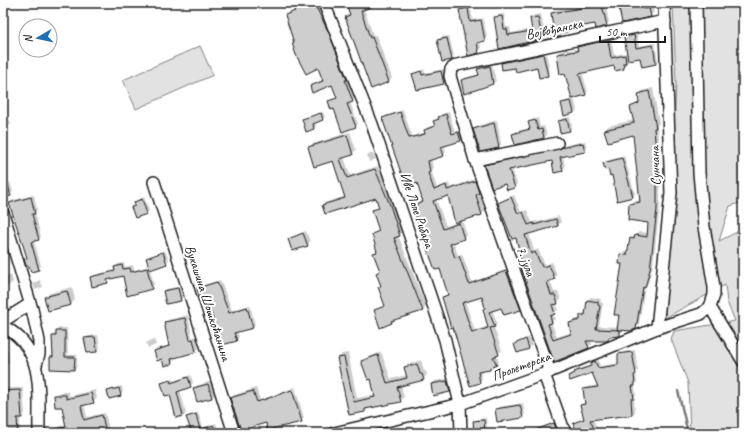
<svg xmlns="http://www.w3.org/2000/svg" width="746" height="436" viewBox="0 0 746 436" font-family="Caveat,sans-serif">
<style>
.green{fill:#e2e2e2;stroke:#7f7f7f}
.shadow{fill:#0003;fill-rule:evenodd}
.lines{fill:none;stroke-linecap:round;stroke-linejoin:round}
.stream{stroke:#7a7a7a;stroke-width:2.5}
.building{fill:#cecece;stroke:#1c1c1c;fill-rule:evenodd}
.minor-casing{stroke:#1c1c1c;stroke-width:14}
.minor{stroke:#fff;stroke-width:11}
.labels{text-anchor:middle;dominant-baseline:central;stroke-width:4;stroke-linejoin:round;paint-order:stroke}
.street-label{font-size:14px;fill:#1c1c1c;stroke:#fff}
</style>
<rect width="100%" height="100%" fill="#fff"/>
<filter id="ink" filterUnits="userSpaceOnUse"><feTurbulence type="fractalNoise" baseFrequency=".025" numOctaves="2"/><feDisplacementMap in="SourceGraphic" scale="8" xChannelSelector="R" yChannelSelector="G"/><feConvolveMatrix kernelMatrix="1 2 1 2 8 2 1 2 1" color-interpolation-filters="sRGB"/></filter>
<g filter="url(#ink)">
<g class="green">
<path d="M673 3H743V202L730 206 719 241 743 229V433H690L688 383 671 339 674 331 735 321 727 302 725 285 665 318 676 84Z"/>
<path d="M200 46 213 75 136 109 123 80Z"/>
</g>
<g class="shadow">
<path d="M297 3H318L331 31 355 99 350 102 358 124 355 127 329 102 338 97 333 84 311 86 323 79 318 66 293 44 295 42 286 16 295 10 299 6Z"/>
<path d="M347 3H367L364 9 373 35H376L392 78 389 81 372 87 346 17 350 13Z"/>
<path d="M605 3 609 22 606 25 595 23 570 28 567 31 552 13 555 10Z"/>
<path d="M634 3H651L654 12 650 16 620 9 623 5Z"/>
<path d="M470 6 473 20 483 18 487 37 480 41 481 49 478 52 460 10 463 8Z"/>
<path d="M504 14 506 27H510L511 33 533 29 531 18 534 15 541 14 545 36 542 38 500 48 496 18 498 15Z"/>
<path d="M637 32 639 46 655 43 658 61 656 63 641 57 629 59 624 68 616 69 615 65 582 72 588 92 585 94 574 98 577 110 574 113 565 115 562 103 565 101 573 99 566 73 558 54 560 51 578 49 581 44 611 38 614 55 628 53 625 37 628 34Z"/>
<path d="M449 36 454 56 451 59 438 40 441 37Z"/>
<path d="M546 52 550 73 547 75 537 66H516L502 63 505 61Z"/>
<path d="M492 64 496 81 493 83 462 81 464 78 480 74 478 69 481 66Z"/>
<path d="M424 69 425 73 444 69 446 81 444 83 413 74Z"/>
<path d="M3 87 7 103 4 106 11 124 3 129Z"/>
<path d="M653 88 659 123 657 126 660 162V205L653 265 648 283 645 286 639 324 636 328 623 329 619 335 611 336 608 339 590 340 592 344 588 347 555 361 519 260 522 257 516 237 499 203 514 195 521 212 527 210 532 222 537 221V222L559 216 561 222 558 226 529 233 534 251 538 249 545 265 552 262 557 275 550 280 554 292H558L561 300 556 303 558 310 553 314 555 319 551 322 557 337 572 332 570 323 573 320 581 318V315L586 312 588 300 591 297 601 299 600 302 603 303 599 326 618 327 623 263 621 255 624 251 629 252 631 239 634 236 639 232 648 233 649 222 630 204 634 201 641 200 634 134 608 141 605 130 608 126 634 120 631 107 640 102 639 94 642 91Z"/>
<path d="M403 110 412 136 426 132 425 130 428 127 435 125 434 122 442 114 449 112 455 132 461 130 464 137 461 140 444 145 446 152 443 155 431 159 433 168 431 170 437 188 449 183 450 188 478 178 482 189 479 191 485 211 482 214 462 220 467 235 453 242 458 255 462 254 472 282 509 269 523 306 520 309 501 307 492 310 497 323 494 327 502 351 496 354 499 362 496 365 490 369 481 371 482 379 479 382 443 297 449 294 441 268 413 206 424 200 418 181 383 119 386 116ZM449 195 456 223 446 226 436 199ZM483 296 488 326 475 331 465 301Z"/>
<path d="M323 112 325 117 315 122 316 126 314 128 303 120Z"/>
<path d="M570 117 572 127 569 130 559 122 561 119Z"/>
<path d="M538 118 540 127 544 126 547 135 544 138 513 134 516 131 531 128 529 122Z"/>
<path d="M497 120 501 144 499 147 474 129 477 126Z"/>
<path d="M350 132 356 150 352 154 344 157 350 175 378 166 393 202 403 232 398 235 426 306 423 310 396 319 392 323 375 311 386 305 379 287 381 285 377 273 380 270 374 254 378 250 373 234 380 230 374 211 380 206 377 197 323 205 327 202 345 196 334 160 309 147 312 144Z"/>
<path d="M585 141 587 148 584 151 563 156 565 167 562 170 553 160 512 168 517 184 514 187 485 165 488 163Z"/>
<path d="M373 153 376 159 369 162 367 155Z"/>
<path d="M624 156 635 194 633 197 604 163 607 161Z"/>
<path d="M10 182 13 192 5 197 3 185Z"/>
<path d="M34 195 37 210 35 213 41 237 34 241 41 266 38 269 30 265 25 259 27 257 10 203 13 200Z"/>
<path d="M144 197 149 210 147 213 132 207 138 200Z"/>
<path d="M306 231 310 242 307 245 289 239Z"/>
<path d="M165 250 169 260 150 269 154 285 151 288 124 275 110 278 107 283 91 278 94 275 116 270 115 267 118 264 124 263 125 267 133 265 134 270 150 266 147 259Z"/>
<path d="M11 275 13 282 8 286 3 288V277Z"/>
<path d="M40 280 43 287 35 290 33 283Z"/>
<path d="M220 280 232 310 250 305 255 325 252 327 237 331 239 337 236 340 198 289 201 286Z"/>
<path d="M181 286 183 297 180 300 164 292 167 289Z"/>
<path d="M72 287 75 300 70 305 45 297 50 293Z"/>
<path d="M188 315 192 337H196L199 348 196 351 173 357 174 360 172 363 155 351 158 348 170 345 166 323 168 320Z"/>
<path d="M59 328H67L68 355H77V366L74 369 51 357 54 355 53 336Z"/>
<path d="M98 335 100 348 97 351 87 352 86 339 88 336Z"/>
<path d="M529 337 532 345 529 348 515 344Z"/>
<path d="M154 339 156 345 148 348 146 343Z"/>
<path d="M3 346 4 350H8L9 362 6 365H3Z"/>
<path d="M635 350 638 371 636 372 637 383 635 385 636 396 634 398 635 412 632 415 593 419 599 433H578L574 424 585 417 581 405 586 402 584 390 586 387 598 385 593 372 570 376 578 369 592 365 598 359 600 366 619 363V354L622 352Z"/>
<path d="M381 352 391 379 407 375 405 368 409 364 421 360 424 371H426L427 375 423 379 401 385 404 397 400 401 369 407 365 411 350 414 338 358 342 354 348 353 357 398 375 395 372 378 362 361 366 358Z"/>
<path d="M191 375 193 383 180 390 186 413 183 416 171 394 162 383 173 378 174 381Z"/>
<path d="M450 378 452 388 449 391 432 384 435 381Z"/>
<path d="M211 381 215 394 212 397 197 401 194 389 196 386Z"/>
<path d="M122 386 123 392 121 395 108 392 111 389Z"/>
<path d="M295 387 304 418 301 421 266 422 231 398 234 395 256 388 260 400Z"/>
<path d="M5 388H23L25 414 20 417V433H3V390Z"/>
<path d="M95 390 97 398 93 402 84 404 87 417 105 413 110 433H58L57 429 60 426 67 424 63 406 55 396 59 392H69V396Z"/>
<path d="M523 403 525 414 522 417 496 410 499 407Z"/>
<path d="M198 412 203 428 216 423 219 433H191L192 432 188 417Z"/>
<path d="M486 418 487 430 484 433H475L474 422 477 419Z"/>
<path d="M557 421 560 433H544L542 428 545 426Z"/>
<path d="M411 426 412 433H398V431L401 428Z"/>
</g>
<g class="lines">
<path class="stream" d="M678 391 688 433"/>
</g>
<g class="building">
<path d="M296 3H314L329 33 347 80H345L353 102 347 104 356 127 342 132 334 109 331 110 328 101 337 98 332 85 312 93 310 86 323 81 318 68 306 74 296 55 292 43H294L285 15 295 11 293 9 298 7Z"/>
<path d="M346 3H380L361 11 370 38 372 37 389 82 371 89 345 17 350 15Z"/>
<path d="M633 3H643L644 9 649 8 651 17 622 23 619 8 633 6Z"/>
<path d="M602 5 607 26 596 29 595 24 567 29V32L554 34 551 13Z"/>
<path d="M468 8 470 22 481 20 485 41 477 43 479 53 468 56 459 10Z"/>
<path d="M502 16 504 29H507L508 35 532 31 530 18 538 17 542 39 499 49 494 17Z"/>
<path d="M634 35 636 48 653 45 656 64 642 67 640 58 628 60 624 37Z"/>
<path d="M447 38 452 60 442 62 437 40Z"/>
<path d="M608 40 611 58 625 55 626 63H623L624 69 615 71 614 66 579 74 586 95 572 99 565 74 560 75 557 54 578 51 577 47Z"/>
<path d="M543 54 548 76 539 78 537 67 516 72 515 68 502 70 501 63Z"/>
<path d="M490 66 493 84 464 94 461 80 479 75 477 69Z"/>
<path d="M421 71 422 75 441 71 444 84 417 90 412 74Z"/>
<path d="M649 91 656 128H654L657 166V209L650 269 645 288 643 287 636 329 631 331 620 330V336L609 337 608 340 607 341H586L589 348 554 362 518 259 521 258 516 238 512 239 498 203 511 197 518 214 523 212 528 225 534 223V225L556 219 558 226 525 235 531 254 535 252 542 267 549 265 555 279 547 282 551 295H555L558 304 552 305 555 314 550 316 552 323 548 324 553 340 571 334 569 323 580 320V315H585L587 300 598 302V305L600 306 596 329 619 330H617L619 315H614L622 264H619L620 254 627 255 630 238 634 239 635 235 647 237 648 223 628 220 629 204 640 202 633 135 608 142 604 130 634 123 630 107 639 103 638 94Z"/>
<path d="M571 101 574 113 564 116 561 103Z"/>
<path d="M400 112 409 138 425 134 424 130 435 126 433 121 439 119 438 117 446 114 452 134 458 132 461 141 441 147 444 156 428 161 430 172 428 173 434 190 446 185 447 190 475 181 479 193 476 195 482 215 455 223 448 196 433 201 443 229 459 223 464 239 450 244 455 258 459 256 469 284 506 271 521 310 504 315 501 308 489 312 495 327 490 328 499 355 493 357 497 365 490 368V370L478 372 480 383 470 386 453 327 451 328 442 297 448 295 440 269 435 270 412 206 423 202 417 183 406 187 382 118ZM482 297 485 308 483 309 488 328 472 333 462 303Z"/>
<path d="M321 113 323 120 313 124 314 129 306 132 302 119Z"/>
<path d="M567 119 570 131 560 133 558 121Z"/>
<path d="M535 120 538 130 542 129 544 138 515 145 512 134 530 129 528 122Z"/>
<path d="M494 123 499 148 480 152 473 129Z"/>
<path d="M347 135 353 155 340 159 347 178 375 169 390 205 400 236 394 238 423 311 391 321 392 323 380 328 374 310 385 306 378 287 381 286 376 273 380 271 373 253 377 252 372 234 379 231 372 210 379 208 376 198 325 214 322 205 345 198 333 161 314 167 308 147Z"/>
<path d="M583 143 585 152 560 157 563 171 554 173 552 161 509 170 515 188 507 190 505 184 492 188 484 165Z"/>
<path d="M622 158 633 197 617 201 612 175 610 176 608 169 605 170 603 163Z"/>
<path d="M3 176H5L11 196 4 198Z"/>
<path d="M31 197 35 214H32L39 240 31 242 39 270 31 272 29 266H26L24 259 27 258 23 245 9 203Z"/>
<path d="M142 199 147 214 135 218 131 207 135 206 134 202Z"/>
<path d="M303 233 308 246 292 251 288 239Z"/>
<path d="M163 252 167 264 150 270 146 258Z"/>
<path d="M122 265 123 269 130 268 131 272 147 268 152 289 127 296 123 276 107 280 108 283 92 287 90 277 115 271 114 267Z"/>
<path d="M217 282 229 313 247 307 253 328 234 333 237 341 222 345 207 301 201 303 197 288Z"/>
<path d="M178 288 181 301 166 304 163 291Z"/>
<path d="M67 291 71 305 48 311 44 297Z"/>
<path d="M185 318 190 340 193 339 196 352 171 359 172 364 164 366 162 359 157 361 154 351 169 346 164 322Z"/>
<path d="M56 331H65V357H75L74 370 50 369V357H53L52 336H56Z"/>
<path d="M95 337 97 352 87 353 84 338Z"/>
<path d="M526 339 529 349 517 353 514 344Z"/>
<path d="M632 352 636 374 634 375 635 386H632L634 399H631L632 415 590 420 596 433H577L573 423 584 419 580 405 585 404 583 389 598 387 592 373 570 381 568 376 575 373 574 372 591 366V363L595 361 598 368 618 365V354Z"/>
<path d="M378 355 387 383 407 378 404 367 417 364 420 374H422L424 380 397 387 401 402 365 409V412L349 415 337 358 344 357 354 402 375 397 371 379 368 380 361 361Z"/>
<path d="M188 377 191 387 177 392 183 416 176 418 170 395 165 396 161 383 170 380 171 383Z"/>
<path d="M447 381 450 392 433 396 431 384Z"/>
<path d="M208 384 212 398 197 402 193 388Z"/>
<path d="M119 388 121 396 109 399 107 391Z"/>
<path d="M20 390 22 418H17L18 433H3V391Z"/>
<path d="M292 390 302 422 267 430 266 423 252 427 254 433H242L230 398 253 391 257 402Z"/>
<path d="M91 393 94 403 81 406 84 420 102 415 106 433H52V430L66 427 62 407H55L54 395H66V399Z"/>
<path d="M520 405 523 418 497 422 495 409Z"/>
<path d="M196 414 200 430 213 425 216 433H192L186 417Z"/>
<path d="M484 420 485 433H474L473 421Z"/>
<path d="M554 423 558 433H530V432Z"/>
</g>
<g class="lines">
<defs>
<g id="minor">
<path d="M324 3 372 124 445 340 460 404 461 433"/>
<path d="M475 160 557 143"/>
<path d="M154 182 234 433"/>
<path d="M3 213 32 309 39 341V354L36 365"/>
<path d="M710 307 743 361"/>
<path d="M3 321 30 304"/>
<path d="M3 326C46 349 38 392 39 433"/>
<path d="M657 328 671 193 664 3"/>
<path d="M550 372 475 160 450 76 451 69 457 65 665 21"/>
<path d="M544 374 565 433"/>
<path d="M334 433 460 404 544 374 657 328 701 314 710 307 714 295V287L704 227 699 173 696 3"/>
</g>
</defs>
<use href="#minor" class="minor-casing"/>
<use href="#minor" class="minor"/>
</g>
</g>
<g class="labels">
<g class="street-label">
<text transform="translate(554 29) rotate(-12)">Војвођанска</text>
<text transform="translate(655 166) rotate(-92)">Сунчана</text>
<text transform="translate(417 210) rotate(71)">Иве Лоле Рибара</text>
<text transform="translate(526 261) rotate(70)">7. јула</text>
<text transform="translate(208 303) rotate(72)">Вукашина Шошкоћанина</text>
<text transform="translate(521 366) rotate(-20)">Пролетерска</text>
</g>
</g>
<rect width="746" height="436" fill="none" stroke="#fff" stroke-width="16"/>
<rect x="8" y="8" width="730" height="420" fill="none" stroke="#1c1c1c" stroke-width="1.5" filter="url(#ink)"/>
<g transform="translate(38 38) rotate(261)"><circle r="19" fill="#ffffff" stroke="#a4a4a4"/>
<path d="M0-3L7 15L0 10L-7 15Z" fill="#1f6fb2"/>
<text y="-6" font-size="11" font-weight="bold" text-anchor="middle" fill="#1c1c1c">N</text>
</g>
<path d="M600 36v6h65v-6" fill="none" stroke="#1c1c1c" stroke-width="2"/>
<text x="606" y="36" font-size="12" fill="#1c1c1c" stroke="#ffffff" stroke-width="3" paint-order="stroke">50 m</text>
</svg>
